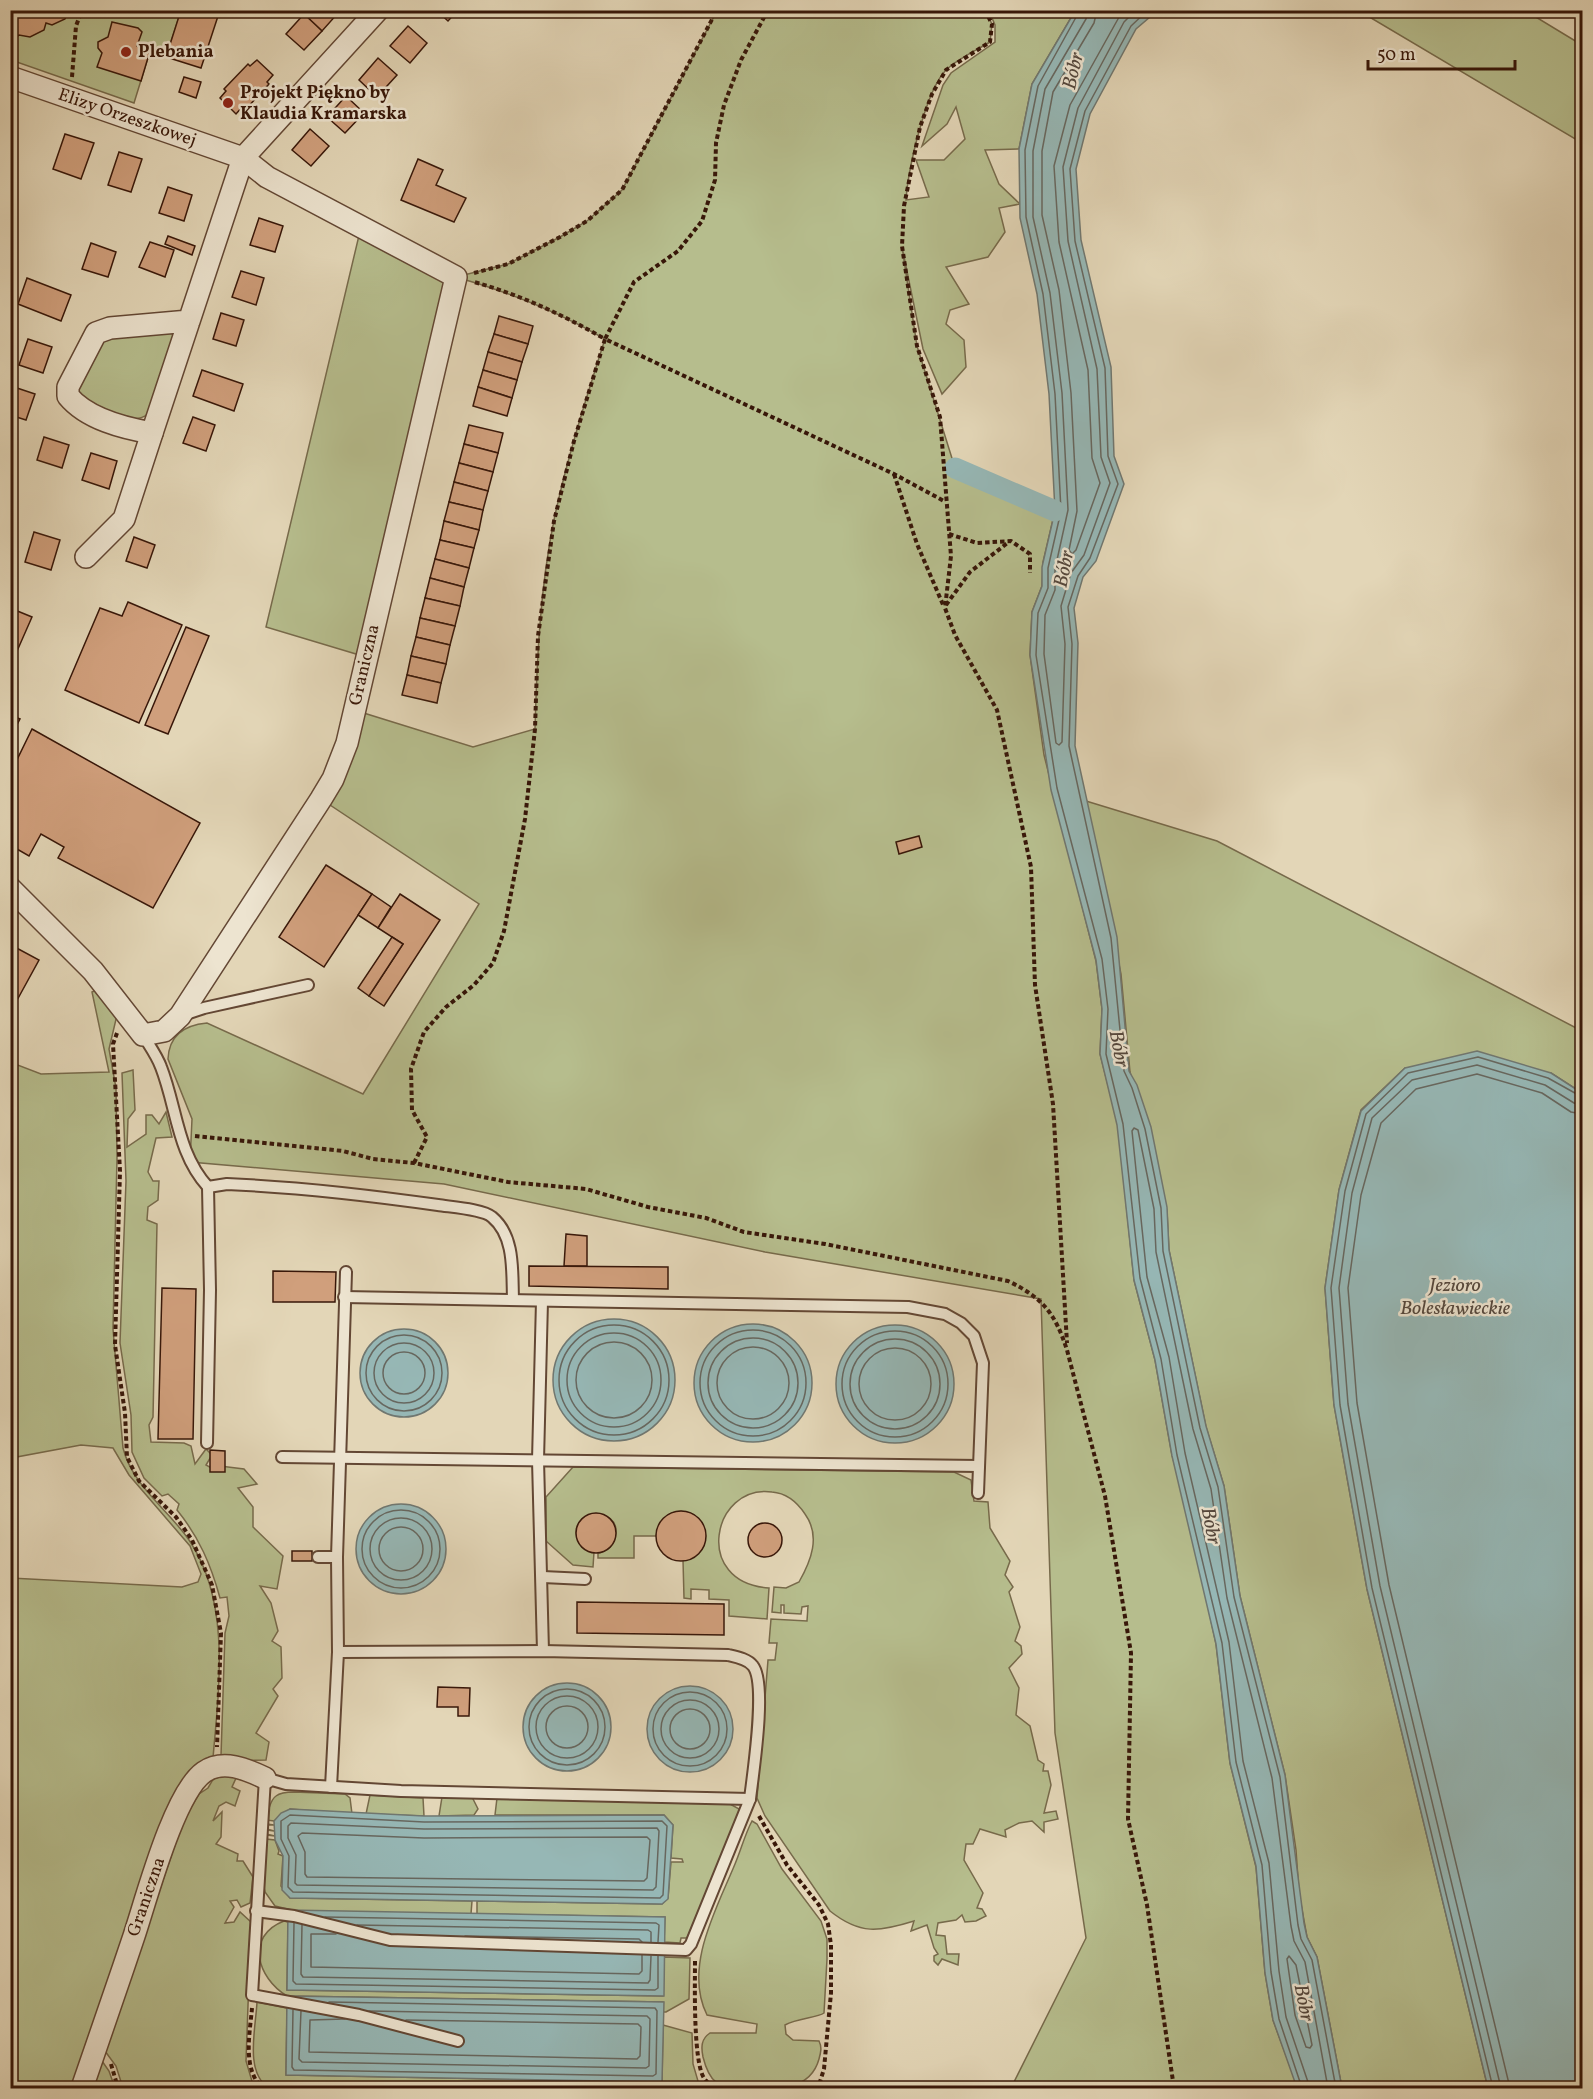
<svg xmlns="http://www.w3.org/2000/svg" width="1593" height="2099" viewBox="0 0 1593 2099" font-family="Vollkorn,serif">
<style>
.green{fill:#b6bd8d;stroke:#776a4b;stroke-width:1.5}
.water{fill:#96b7b5;stroke:#707770;stroke-width:1.5}
.lines{fill:none;stroke-linecap:round;stroke-linejoin:round}
.shore{stroke:#67675f;stroke-width:1.5}
.canal{stroke:#96b7b5;stroke-width:21}
.building{fill:#d09f7c;stroke:#381709;stroke-width:1.5}
.lane-casing{stroke:#634734;stroke-width:14}
.street-casing{stroke:#634734;stroke-width:24}
.path{stroke:#381709;stroke-width:4;stroke-dasharray:4.5 3;stroke-linecap:butt}
.lane{stroke:#ede4d0;stroke-width:10}
.street{stroke:#ede4d0;stroke-width:21}
.poi-dot{fill:#8f2418;stroke:#ede4d0;stroke-width:2}
.labels{text-anchor:middle;dominant-baseline:central;stroke-width:5;stroke-linejoin:round;paint-order:stroke}
.poi-label{font-size:18px;font-weight:bold;fill:#381709;stroke:#ede4d0;text-anchor:start}
.street-label{font-size:18px;fill:#381709;stroke:#ede4d0}
.water-label{font-size:20px;font-style:italic;fill:#54473d;stroke:#ede4d0}
</style>
<rect width="100%" height="100%" fill="#e3d6b7"/>
<filter id="stains"><feTurbulence type="fractalNoise" baseFrequency=".00333" numOctaves="4"/><feColorMatrix values="0 0 0 0 .2 0 0 0 0 .09 0 0 0 0 .02 0 0 0 .5 -.17"/></filter>
<radialGradient id="worn" r=".72"><stop offset=".6" stop-color="#630" stop-opacity="0"/><stop offset="1" stop-color="#630" stop-opacity=".3"/></radialGradient>
<g class="green">
<path d="M11 11H181L166 57 150 51 134 103 11 60Z"/>
<path d="M717 11H985L992 24 990 42C977 50 959 58 947 69 925 90 908 171 906 200L929 197 916 160H944L965 139 956 107 947 124 922 146 943 85 951 73 995 42V25L989 11H1075L1032 84 1019 149 985 150 999 184 1020 204 999 208 1005 232 988 257 946 267 969 304 950 310 946 324 964 340 966 367 942 394 923 349 902 247 917 346 955 468 1055 511 1043 562 1042 586 1032 612 1030 655 1044 755 1096 961 1102 1009 1100 1054 1118 1124 1134 1280 1155 1360 1172 1455 1189 1518 1216 1644 1230 1763 1256 1867 1265 1973 1273 2020 1298 2088H1011L1086 1938 1055 1733 1041 1299 765 1252 444 1184 190 1162 192 1119 168 1059C169 1035 185 1025 207 1023L363 1094 479 904 321 799 354 710 473 747 535 729C537 659 540 588 554 520 567 458 586 399 605 339 557 311 509 292 456 277L366 657 266 627 361 227 456 277 508 264 560 237 587 221 622 190Z"/>
<path d="M1373 11H1526L1582 45V143L1366 15Z"/>
<path d="M172 331 175 333 148 414C130 428 99 407 80 400L78 389 102 339Z"/>
<path d="M1086 801 1217 841 1582 1031V1093L1551 1073 1405 1068 1361 1110 1339 1190 1325 1288 1334 1405 1367 1589 1488 2088H1342L1317 1957 1307 1937 1299 1893 1296 1850 1285 1775 1240 1596 1224 1486 1206 1427 1169 1250 1167 1211 1130 1072 1121 974Z"/>
<path d="M97 990 117 1015 109 1049 116 1088 117 1158 113 1329 123 1448C133 1487 167 1508 189 1540 231 1602 219 1687 213 1758L207 1762 75 2088H11V1578L182 1587 198 1582 201 1574 190 1546 129 1475 113 1448 81 1445 11 1458 10 1062 41 1074 109 1072 92 992Z"/>
<path d="M133 1070 135 1110 128 1119 127 1147 146 1134V1115H152L159 1124 166 1112 172 1137 156 1138 148 1172 153 1181H159L158 1200 148 1207 147 1220 157 1224 153 1417 149 1425 151 1442 184 1443 191 1446 195 1464 206 1449 212 1455 206 1465 213 1469 220 1466 244 1469 257 1484 238 1488 253 1507V1527L283 1556 277 1589 260 1586 271 1603 278 1631 272 1641 281 1647 282 1678 273 1689 278 1696 256 1733 269 1742 266 1760 226 1761 221 1756 225 1633 229 1616 227 1597 220 1598C211 1565 199 1537 177 1510L179 1504 168 1494 162 1496 144 1478 132 1452 131 1415 120 1343 126 1181 122 1073Z"/>
<path d="M573 1467 954 1472 971 1480 974 1501 988 1502 990 1528 1010 1561 1005 1575 1013 1587 1009 1592 1020 1627 1015 1641 1021 1646 1022 1654 1009 1668 1019 1688 1016 1715 1030 1726 1038 1760 1044 1764 1043 1771H1048L1051 1785 1044 1813 1056 1811 1058 1819 1044 1822V1832L1032 1821 1019 1823 1005 1830 1006 1837 980 1829 973 1844H966L964 1860 983 1893 977 1908 982 1909 986 1916 976 1921 965 1922 962 1915 956 1920 938 1923 936 1935 945 1936 947 1954H959L958 1965 942 1959 938 1965 934 1961V1956L938 1954 934 1948 927 1925 911 1931 914 1921C879 1932 860 1935 830 1911L765 1816 757 1798 768 1660H775L777 1643H769L771 1619 807 1621 808 1606 802 1607 801 1614 784 1613V1605H781V1613L772 1612 774 1587 786 1588 799 1582C811 1561 821 1536 805 1514 797 1502 786 1493 772 1492 712 1484 692 1583 769 1588L767 1619 729 1616V1600L709 1599V1590L691 1589V1599L684 1598 683 1560 697 1554 705 1537C703 1503 661 1503 656 1536H634V1558H598V1553C606 1551 613 1547 615 1538 625 1501 556 1511 582 1547L594 1552 593 1567 573 1565 546 1541V1497Z"/>
<path d="M215 1776H237L232 1787 240 1791 235 1806 226 1802 219 1806 213 1821 222 1812 221 1837 216 1844 238 1854 237 1861H243L253 1877 250 1903 241 1907 237 1900 230 1901 234 1907 225 1923 234 1922 240 1912 251 1922 246 2061 254 2088H123L116 2066 105 2051 183 1821 199 1794 208 1788Z"/>
<path d="M294 1792 345 1794 350 1798 352 1814 290 1809 274 1821 267 1820V1824L274 1825H267V1829L274 1831 267 1830 266 1834 275 1836 266 1835V1839L275 1840 279 1851 278 1854 283 1856 281 1886 290 1898 472 1901 471 1914 350 1924 275 1906 265 1892 263 1883C264 1865 262 1806 276 1796 281 1792 288 1792 294 1792Z"/>
<path d="M370 1795 423 1798 424 1816 366 1814Z"/>
<path d="M442 1797H472L478 1809 474 1815 439 1816Z"/>
<path d="M497 1798 730 1804 741 1810 687 1938H681L680 1943 664 1942 665 1917 477 1914V1901L662 1904 668 1898 671 1862H683L682 1859 671 1858 673 1825 664 1815H495Z"/>
<path d="M752 1821 757 1824 782 1869 821 1921 827 1939V1959L824 2013C817 2018 798 2018 785 2025L786 2034 793 2040 819 2041C822 2047 821 2052 819 2059 810 2092 775 2089 748 2087 738 2087 725 2088 716 2082 709 2077 705 2065 703 2057 701 2047 701 2039 710 2033H756L757 2024 707 2015C683 1967 717 1908 735 1864 741 1850 745 1834 752 1821Z"/>
<path d="M284 1921 288 1922 287 1990 663 1996 664 1957 690 1958 689 1999 666 2012H663V2002L287 1996C257 1978 245 1936 284 1921Z"/>
<path d="M257 2002 287 2008 286 2075 662 2082 663 2025 692 2033 693 2064 698 2081 693 2088H269C244 2073 256 2027 257 2002Z"/>
<path d="M102 2061 109 2071 115 2088H91Z"/>
</g>
<g class="water">
<path d="M1075 11H1157L1136 29 1090 114 1076 169 1081 240 1111 367 1114 456 1124 484 1096 561 1083 577 1074 608 1078 643 1075 746 1117 937 1129 1071 1137 1085 1151 1127 1167 1207 1169 1250 1206 1426 1224 1486 1240 1596 1285 1775 1304 1923 1307 1937 1317 1957 1342 2088H1297L1273 2020 1265 1973 1256 1866 1230 1763 1216 1644 1172 1456 1155 1360 1134 1280 1117 1125 1100 1054 1102 1009 1096 960 1051 790 1030 655 1032 612 1042 586V567L1055 511 1049 394 1037 294 1020 218 1019 149 1032 84Z"/>
<path d="M1477 1051 1551 1073 1582 1093V2088H1488L1367 1589 1334 1405 1325 1288 1339 1190 1361 1111 1405 1068Z"/>
<circle cx="614" cy="1380" r="61"/>
<circle cx="753" cy="1383" r="59"/>
<circle cx="895" cy="1384" r="59"/>
<circle cx="404" cy="1373" r="44"/>
<circle cx="401" cy="1549" r="45"/>
<circle cx="567" cy="1727" r="44"/>
<circle cx="690" cy="1729" r="43"/>
<path d="M290 1809 424 1816 664 1815 673 1825 668 1899 662 1904 290 1898 282 1890 283 1856 275 1840 274 1821 281 1813Z"/>
<path d="M288 1910 665 1917 664 1996 287 1990Z"/>
<path d="M287 1996 664 2002 662 2082 286 2075Z"/>
</g>
<g class="lines">
<g class="shore">
<path d="M1080 10 1038 86 1025 150 1026 217 1043 294 1055 394 1061 511 1048 568V588L1038 613 1036 655 1057 788 1102 959 1108 1009 1106 1054 1123 1124 1140 1278 1161 1359 1177 1455 1222 1643 1236 1762 1262 1865 1271 1972 1279 2019 1302 2088"/>
<path d="M1088 10 1086 19 1045 89 1033 151V217L1050 293 1062 393 1068 510 1055 569V590L1045 615 1044 654 1056 743 1059 745 1062 742 1065 644 1061 606 1071 573 1084 555 1110 483 1101 457 1097 369 1068 241 1063 167 1078 108 1124 22 1136 10"/>
<path d="M1097 10 1094 23 1053 92 1042 151V215L1059 290 1071 393 1077 511 1069 550 1072 554 1076 550 1100 483 1092 458 1088 370 1059 242 1054 166 1070 105 1123 10"/>
<path d="M1148 10 1131 26 1085 111 1070 169 1075 241 1105 368 1108 456 1118 484 1090 558 1078 576 1068 607 1072 644 1069 746 1111 938 1124 1071 1132 1088 1145 1129 1161 1208 1163 1251 1200 1428 1218 1487 1234 1597 1280 1777 1298 1925 1301 1939 1312 1960 1336 2088"/>
<circle cx="614" cy="1380" r="55"/>
<circle cx="753" cy="1383" r="53"/>
<circle cx="895" cy="1384" r="53"/>
<circle cx="614" cy="1380" r="47"/>
<circle cx="404" cy="1373" r="38"/>
<circle cx="753" cy="1383" r="45"/>
<circle cx="895" cy="1384" r="45"/>
<circle cx="614" cy="1380" r="38"/>
<circle cx="404" cy="1373" r="30"/>
<circle cx="753" cy="1383" r="36"/>
<circle cx="895" cy="1384" r="36"/>
<circle cx="404" cy="1373" r="21"/>
<circle cx="401" cy="1549" r="39"/>
<circle cx="401" cy="1549" r="31"/>
<circle cx="401" cy="1549" r="22"/>
<circle cx="567" cy="1727" r="38"/>
<circle cx="690" cy="1729" r="37"/>
<circle cx="567" cy="1727" r="31"/>
<circle cx="690" cy="1729" r="29"/>
<circle cx="567" cy="1727" r="21"/>
<circle cx="690" cy="1729" r="20"/>
<path d="M290 1815 424 1822 662 1821 667 1826 663 1895 660 1898 293 1892 288 1887 289 1856 281 1839V1821Z"/>
<path d="M291 1823 424 1829 657 1828 659 1831 656 1887 653 1890 297 1885 295 1883 296 1855 288 1838V1826Z"/>
<path d="M302 1833 424 1838 647 1837 650 1840 647 1878 644 1881 307 1877 305 1874V1852L298 1836Z"/>
<path d="M325 1917 656 1923 659 1925 658 1942"/>
<path d="M294 1923 293 1981 296 1984 655 1990 658 1988V1956"/>
<path d="M302 1925 301 1974 303 1977 648 1983 650 1980 651 1956"/>
<path d="M357 1925 648 1930 651 1932V1942"/>
<path d="M336 1934H311V1967L639 1974 642 1971V1955"/>
<path d="M465 1936 639 1939 642 1942"/>
<path d="M1289 1956 1296 1965 1312 2045 1310 2048 1306 2047 1295 2015 1287 1959Z"/>
<path d="M293 2010 292 2067 294 2070 653 2076 656 2074 657 2011 655 2008 329 2002"/>
<path d="M301 2011 299 2059 302 2062 646 2068 649 2066 650 2019 647 2016 369 2011"/>
<path d="M345 2019 310 2020 309 2052 637 2059 640 2056 641 2027 638 2024 406 2020"/>
<path d="M1310 2088 1286 2017 1279 1971 1269 1863 1243 1761 1229 1642 1185 1453 1169 1357 1147 1277 1132 1131 1134 1128 1138 1130 1154 1209 1156 1252 1193 1429 1211 1489 1227 1598 1272 1778 1291 1926 1294 1941 1305 1962 1328 2088"/>
<path d="M1493 2088 1372 1588 1340 1405 1331 1288 1345 1191 1366 1114 1408 1073 1478 1057 1548 1078 1582 1097"/>
<path d="M1501 2088 1380 1586 1348 1404 1339 1288 1352 1193 1372 1118 1412 1080 1477 1065 1545 1085 1574 1103 1582 1105"/>
<path d="M1510 2088 1389 1585 1357 1403 1348 1288 1361 1195 1381 1123 1416 1089 1477 1074 1542 1093 1571 1112 1582 1114"/>
</g>
<path class="canal" d="M955 468 1055 511"/>
</g>
<g class="building">
<path d="M10 10H63L67 15 65 19 52 25 46 23 44 30 30 37 19 35 12 41Z"/>
<path d="M181 10H220L201 68 166 57Z"/>
<path d="M307 10H338L339 12 322 31 304 14Z"/>
<path d="M436 10H458L448 21Z"/>
<path d="M304 14 322 31 304 50 286 34Z"/>
<path d="M112 22 138 28 142 32 137 46 150 51 141 81 97 67 102 53 98 48V42L108 37Z"/>
<path d="M408 26 427 43 410 63 390 46Z"/>
<path d="M378 58 397 75 377 97 359 80Z"/>
<path d="M257 60 273 75 267 82 269 84 246 109 243 106 236 114 220 98 226 91 224 89 248 64 250 66Z"/>
<path d="M184 77 201 82 196 98 179 92Z"/>
<path d="M346 96 364 113 345 133 327 117Z"/>
<path d="M310 129 329 146 311 166 292 150Z"/>
<path d="M65 134 94 143 81 179 53 169Z"/>
<path d="M119 152 142 159 131 192 108 185Z"/>
<path d="M418 159 443 170 436 185 466 198 454 222 401 200Z"/>
<path d="M168 187 192 195 184 221 159 213Z"/>
<path d="M259 218 283 226 275 252 250 245Z"/>
<path d="M168 236 195 246 192 255 165 244Z"/>
<path d="M150 242 174 250 165 277 139 267Z"/>
<path d="M91 243 116 252 108 277 82 269Z"/>
<path d="M241 271 264 278 256 305 232 297Z"/>
<path d="M27 278 71 295 61 321 18 304Z"/>
<path d="M221 313 244 320 236 346 213 339Z"/>
<path d="M499 316 533 326 528 344 494 334Z"/>
<path d="M494 334 528 344 522 362 488 352Z"/>
<path d="M28 339 52 347 43 373 19 365Z"/>
<path d="M488 352 522 362 517 380 483 370Z"/>
<path d="M202 370 243 384 234 411 193 396Z"/>
<path d="M483 370 517 380 512 398 478 387Z"/>
<path d="M11 386 35 394 26 420 10 415Z"/>
<path d="M478 387 512 398 507 416 473 406Z"/>
<path d="M193 417 215 425 206 451 183 443Z"/>
<path d="M469 425 503 433 498 453 464 444Z"/>
<path d="M44 437 69 445 62 468 37 460Z"/>
<path d="M464 444 498 453 493 472 459 463Z"/>
<path d="M91 453 117 461 109 489 82 480Z"/>
<path d="M459 463 493 472 488 491 454 482Z"/>
<path d="M454 482 488 491 483 510 449 502Z"/>
<path d="M449 502 483 510 479 530 444 521Z"/>
<path d="M444 521 479 530 474 548 440 540Z"/>
<path d="M34 532 60 540 51 570 25 562Z"/>
<path d="M134 537 155 545 147 568 126 561Z"/>
<path d="M440 540 474 548 469 568 435 559Z"/>
<path d="M435 559 469 568 464 587 430 578Z"/>
<path d="M430 578 464 587 460 606 425 598Z"/>
<path d="M425 598 460 606 455 626 420 618Z"/>
<path d="M128 602 182 625 139 723 65 690 100 608 122 616Z"/>
<path d="M10 608 32 617 10 667Z"/>
<path d="M420 618 455 626 450 645 416 637Z"/>
<path d="M186 627 209 636 168 734 145 725Z"/>
<path d="M416 637 450 645 446 664 411 656Z"/>
<path d="M411 656 446 664 441 683 407 675Z"/>
<path d="M407 675 441 683 437 703 402 695Z"/>
<path d="M10 715 20 719 10 738Z"/>
<path d="M32 729 200 823 153 908 58 858 64 847 41 834 29 856 10 845V774Z"/>
<path d="M919 836 922 847 899 854 896 842Z"/>
<path d="M326 865 372 894 324 967 279 937Z"/>
<path d="M372 894 391 907 378 928 358 915Z"/>
<path d="M400 894 440 920 384 1006 369 996 403 944 378 928Z"/>
<path d="M392 937 403 944 369 996 358 988Z"/>
<path d="M11 945 39 960 10 1013V945Z"/>
<path d="M566 1234 587 1236V1266H564Z"/>
<path d="M529 1266 668 1267V1289L529 1286Z"/>
<path d="M273 1271 336 1272 335 1302H273Z"/>
<path d="M162 1288 196 1289 193 1439H158Z"/>
<path d="M210 1450 225 1451V1472H210Z"/>
<circle cx="681" cy="1536" r="25"/>
<circle cx="596" cy="1533" r="20"/>
<circle cx="765" cy="1540" r="17"/>
<rect x="292" y="1551" width="20" height="10"/>
<path d="M577 1602 724 1604V1635L577 1633Z"/>
<path d="M438 1687 470 1688 469 1716H458V1707H437Z"/>
</g>
<g class="lines">
<defs>
<g id="lane">
<path d="M183 1015 204 1008 308 985"/>
<path d="M143 1035C149 1045 157 1056 161 1067 177 1108 177 1153 208 1187L210 1290 207 1443"/>
<path d="M208 1187 227 1184C298 1187 368 1195 438 1205 450 1207 483 1209 492 1217 515 1236 512 1271 513 1299"/>
<path d="M344 1297 908 1307 945 1314 961 1323 974 1336 983 1363 978 1493"/>
<path d="M542 1301 538 1460 543 1651"/>
<path d="M282 1457 979 1466"/>
<path d="M318 1557H337"/>
<path d="M543 1577 585 1579"/>
<path d="M338 1652 543 1651 728 1655C737 1657 748 1659 753 1666 767 1684 753 1773 750 1799L401 1791 286 1784 265 1778 252 1995 359 2015 458 2041"/>
<path d="M331 1787 338 1652 337 1557 346 1272"/>
<path d="M256 1911 294 1916 390 1940 686 1950 691 1944 750 1799"/>
</g>
<g id="street">
<path d="M10 77 243 158 267 177 456 277 347 743 333 779 321 799 180 1016 164 1031 143 1035 93 971 10 888"/>
<path d="M189 321 110 328 96 333 68 387V396C87 419 123 428 152 433L243 158 378 10"/>
<path d="M86 557 124 519 152 433"/>
<path d="M82 2088C99 2038 117 1987 134 1936 146 1900 174 1793 204 1772 223 1759 246 1769 265 1778"/>
</g>
</defs>
<use href="#lane" class="lane-casing"/>
<use href="#street" class="street-casing"/>
<g class="path">
<path d="M768 10 741 60 724 105 716 143 715 180 702 221 678 251 634 282 605 339 894 474 944 501"/>
<path d="M985 10 992 24 990 42 946 70 932 94 920 127 904 206 902 246 917 346 940 417 951 556 945 608 955 635 997 710 1031 867 1035 985 1053 1104 1067 1343"/>
<path d="M72 77 76 26 82 10"/>
<path d="M474 273 508 264 560 237 587 221 622 190 717 10"/>
<path d="M894 474 917 544 944 607"/>
<path d="M949 534 977 543 1011 541 1030 554V573"/>
<path d="M946 605 970 572 1010 541"/>
<path d="M117 1033 113 1044 120 1171 115 1345 125 1413 127 1457 139 1481 176 1517 192 1540 212 1585 221 1633 217 1747"/>
<path d="M195 1136 343 1151 373 1159 414 1163 508 1182 586 1189 648 1207 706 1218 744 1232 825 1244 1008 1281C1043 1298 1055 1313 1067 1350L1105 1496 1131 1653 1128 1819 1147 1905 1174 2088"/>
<path d="M414 1163 427 1137 412 1110 411 1069 424 1032 446 1007 474 985 493 963 504 931 525 819 535 729 538 636 554 521 574 441 605 339C563 315 521 295 474 282"/>
<path d="M759 1816 787 1865 819 1905 828 1924 831 1945V1993L824 2069 818 2088"/>
<path d="M695 1961C695 1984 693 2061 704 2078 708 2084 712 2086 719 2088"/>
<path d="M252 2008C250 2033 242 2068 262 2088"/>
<path d="M111 2064 118 2088"/>
</g>
<use href="#lane" class="lane"/>
<use href="#street" class="street"/>
</g>
<g class="poi-dot">
<circle cx="126" cy="52" r="6"/>
<circle cx="228" cy="103" r="6"/>
</g>
<g class="labels">
<g class="poi-label">
<text x="138" y="52">Plebania</text>
<text x="240" y="93">Projekt Piękno by<tspan x="240" dy="21">Klaudia Kramarska</tspan></text>
</g>
<g class="street-label">
<text transform="translate(127 118) rotate(19)">Elizy Orzeszkowej</text>
<text transform="translate(365 665) rotate(-77)">Graniczna</text>
<text transform="translate(147 1897) rotate(-71)">Graniczna</text>
</g>
<g class="water-label">
<text transform="translate(1074 71) rotate(-77)">Bóbr</text>
<text transform="translate(1065 569) rotate(-79)">Bóbr</text>
<text transform="translate(1118 1049) rotate(79)">Bóbr</text>
<text x="1455" y="1286">Jezioro<tspan x="1455" dy="23">Bolesławieckie</tspan></text>
<text transform="translate(1210 1526) rotate(79)">Bóbr</text>
<text transform="translate(1303 2003) rotate(79)">Bóbr</text>
</g>
</g>
<rect width="1593" height="2099" fill="none" stroke="#e3d6b7" stroke-width="36"/>
<rect x="12" y="12" width="1569" height="2075" fill="none" stroke="#381709" stroke-width="3"/>
<rect x="18" y="18" width="1557" height="2063" fill="none" stroke="#381709" stroke-width="1.5"/>
<path d="M1368 60v9h147v-9" fill="none" stroke="#381709" stroke-width="3"/>
<text x="1377" y="60" font-size="18" fill="#381709" stroke="#ede4d0" stroke-width="4.5" paint-order="stroke">50 m</text>
<rect width="100%" height="100%" filter="url(#stains)"/>
<rect width="100%" height="100%" fill="url(#worn)"/>
</svg>
